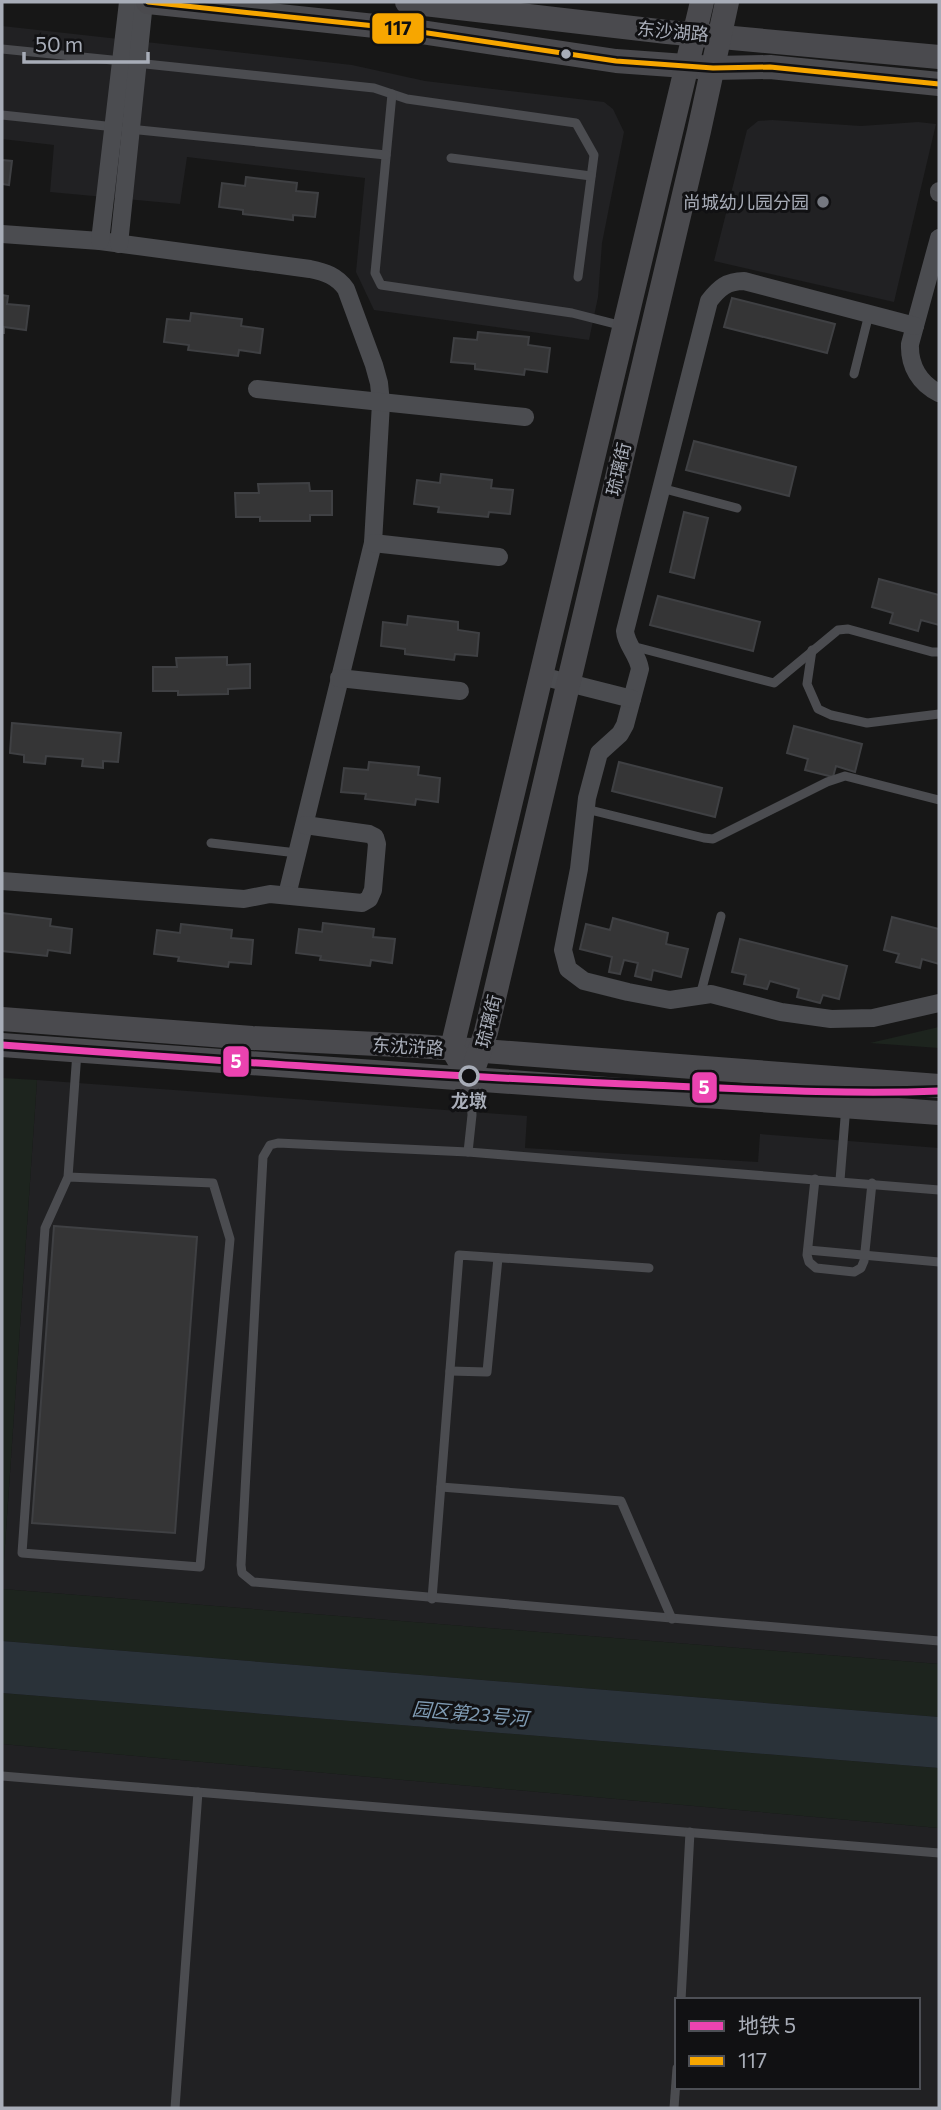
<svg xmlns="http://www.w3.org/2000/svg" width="941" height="2110" viewBox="0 0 941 2110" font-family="Commissioner,'Noto Sans SC',sans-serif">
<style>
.built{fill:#212123;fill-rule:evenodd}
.green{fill:#1d241e}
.water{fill:#2a3239}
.building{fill:#353536;stroke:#3f4043;stroke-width:2}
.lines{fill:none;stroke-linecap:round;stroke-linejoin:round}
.lane{stroke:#4b4c50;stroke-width:9}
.street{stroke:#4b4c50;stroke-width:18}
.secondary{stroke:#4a4a4e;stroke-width:24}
.bus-1-casing{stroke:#111113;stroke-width:10}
.bus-1{stroke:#f7a600;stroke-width:5}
.metro-1-casing{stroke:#111113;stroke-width:12}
.metro-1{stroke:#eb43b0;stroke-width:7}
.bus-dot{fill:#a8adb8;stroke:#111113;stroke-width:2.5}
.poi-dot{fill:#757880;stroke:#111113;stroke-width:2.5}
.stop-dot{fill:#111113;stroke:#a8adb8;stroke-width:3.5}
.labels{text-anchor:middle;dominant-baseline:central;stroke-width:6;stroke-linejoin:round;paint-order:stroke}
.street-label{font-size:18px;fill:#a8adb8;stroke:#111113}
.poi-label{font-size:18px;fill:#a8adb8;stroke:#111113;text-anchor:end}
.stop-label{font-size:18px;font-weight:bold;fill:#a8adb8;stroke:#111113}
.water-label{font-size:19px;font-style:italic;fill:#7f9bb3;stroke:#111113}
.line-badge{stroke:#111113;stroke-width:2.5}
.badge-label{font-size:19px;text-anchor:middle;font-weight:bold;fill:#fff}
.pale-badge-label{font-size:19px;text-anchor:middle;font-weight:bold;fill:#111}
</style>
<rect width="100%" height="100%" fill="#171717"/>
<g class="built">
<path d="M2 26 352 65 425 81 604 102 613 109 624 132 602 243 598 297 589 340 374 310 356 272 365 178 187 157 180 204 50 192 54 145 2 139Z"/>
<path d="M772 120 861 126 918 122 936 124 894 302 714 261 747 130 758 121Z"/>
<path d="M37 1080 527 1116 525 1148 758 1162 760 1134 939 1148V1664L2 1589Z"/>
<path d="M2 1744 939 1828V2108H2ZM677 2000H918V2087H677Z"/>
</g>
<g class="green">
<path d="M939 1027V1048L870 1043Z"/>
<path d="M2 1078 37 1080 2 1589 939 1664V1717L2 1641Z"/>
<path d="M2 1693 939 1768V1828L2 1744Z"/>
</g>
<path class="water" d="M2 1641 939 1717V1768L2 1693Z"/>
<g class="building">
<path d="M2 160 12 161 9 185 2 184Z"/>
<path d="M246 177 297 183 296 191 318 193 315 217 293 215V220L243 214V210L219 207 222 183 245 186Z"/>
<path d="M2 295 8 296 7 304 29 306 26 330 4 327V333H2Z"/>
<path d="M732 298 835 324 827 353 724 327Z"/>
<path d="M191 313 242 319 241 326 263 329 260 353 239 350 238 356 188 350 189 345 164 342 167 319 190 321Z"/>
<path d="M478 332 529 337 528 345 550 348 547 372 525 369 524 375 475 369V364L451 362 454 338 477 340Z"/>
<path d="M694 441 796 467 789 496 686 470Z"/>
<path d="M441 474 492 480 491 488 513 490 510 514 489 512 488 517 438 512 439 507 414 504 417 480 440 483Z"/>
<path d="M309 483 310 491H332V515H310V521H260V517H236L235 493H259L258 484Z"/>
<path d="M684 512 708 518 694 578 670 572Z"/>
<path d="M879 579 939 595V625L921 620 918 631 890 623 893 613 872 607Z"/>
<path d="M658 596 760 622 753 651 650 625Z"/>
<path d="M408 616 458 622V630L479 633 477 656 455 654 454 660 405 654V649L381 646 383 622 407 625Z"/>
<path d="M227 657V665L250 664V688L228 689V694L178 695V691H153V667H177L176 658Z"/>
<path d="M12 723 121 733 118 762 103 761V768L82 766 83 759 46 756 45 764 24 762V755L10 753Z"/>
<path d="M794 726 862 744 855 772 836 766 833 777 805 770 808 759 787 753Z"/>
<path d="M369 762 419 767 418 775 440 778 438 802 416 799 415 805 365 799 366 794 341 792 344 768 368 770Z"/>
<path d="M619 762 722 788 715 817 612 791Z"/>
<path d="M2 913 51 919 50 926 72 929 70 953 48 950 47 956 2 951Z"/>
<path d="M892 917 939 929V964L922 959 920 968 896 962 899 954 884 950Z"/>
<path d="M613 918 668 933 666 944 688 949 681 977 653 970 651 980 635 976 638 963 624 960 620 974 609 972 612 957 580 949 586 924 610 930Z"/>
<path d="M323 923 374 929 373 937 395 939 392 963 371 960 370 966 320 960 321 956 296 953 299 929 322 932Z"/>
<path d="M181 924 232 930 231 938 253 940 251 964 229 962 228 967 178 961 179 957 154 954 157 930 180 933Z"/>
<path d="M740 939 847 966 839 999 823 995 820 1003 797 997 799 989 770 981 767 989 744 984 746 975 732 972Z"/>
<path d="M54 1226 197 1237 175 1533 32 1523Z"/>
</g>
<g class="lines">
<g class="lane">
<path d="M2 49 122 61"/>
<path d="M136 63 374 88 407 99 576 123 594 155 578 277"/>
<path d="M392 94 375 273 381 285 572 313 623 326"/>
<path d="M2 115 115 127"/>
<path d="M129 129 386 155"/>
<path d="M451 158 591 176"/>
<path d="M854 374 869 314"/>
<path d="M661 488 737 508"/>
<path d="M632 646 774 683 838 630 848 629 932 652H939"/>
<path d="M812 650 807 684 818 709 831 715 867 723 939 714"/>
<path d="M586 809 704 838 713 839 827 782 845 776 939 800"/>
<path d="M211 843 297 853"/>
<path d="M700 996 721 916"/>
<path d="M468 1152 472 1115 470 1081"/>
<path d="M68 1177 213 1183 230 1239 200 1567 22 1553 45 1228 68 1177 77 1052"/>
<path d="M815 1179 807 1255 809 1262 816 1268 854 1272 861 1268 864 1261 872 1183"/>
<path d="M840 1180 848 1081"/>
<path d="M939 1190 468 1152 278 1143 270 1145 263 1157 241 1565 242 1573 253 1582 939 1641"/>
<path d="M808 1250 939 1262"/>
<path d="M450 1371 487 1372 498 1258"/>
<path d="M441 1487 621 1501 672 1619"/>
<path d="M432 1599 459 1255 649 1268"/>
<path d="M2 1776 939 1853"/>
<path d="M681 2000 690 1832"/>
<path d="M175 2108 198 1792"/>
<path d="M674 2108 677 2068"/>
</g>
<g class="street">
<path d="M939 191V193"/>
<path d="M2 234 100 241 310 269C325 272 337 276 346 289L374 365 379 383 381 403 373 543 287 895"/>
<path d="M939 238 910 344C909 366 920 384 939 393"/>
<path d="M100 241 128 2"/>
<path d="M119 244 144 2"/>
<path d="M915 326 744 281C727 281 719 288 709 301L625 631C626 645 638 654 640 669L625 725 620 734 599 753 587 798 579 869 563 950 568 969 584 981 628 992 670 1000 711 994 781 1012 831 1019 873 1018 939 1003"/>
<path d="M257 389 525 417"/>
<path d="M373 543 499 557"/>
<path d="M541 676 632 699"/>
<path d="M339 678 460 691"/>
<path d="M2 881 244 899 270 894 362 903 369 899 373 890 377 844 375 837 369 834 305 825"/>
</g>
<g class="secondary">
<path d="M148 2 394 28 616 61 713 68 770 67 939 84"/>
<path d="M407 2 667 32 939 57"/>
<path d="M2 1019 252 1038 418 1046 939 1086"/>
<path d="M2 1045 939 1113"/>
<path d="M470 1079 452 1048 702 2"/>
<path d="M470 1079 486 1032 699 131 727 2"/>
</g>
<defs>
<path id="bus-1" d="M148 2 394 28 616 61 713 68 770 67 939 84"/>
</defs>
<use href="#bus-1" class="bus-1-casing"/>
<use href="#bus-1" class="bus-1"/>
<defs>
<path id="metro-1" d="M2 1045C210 1060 418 1075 626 1084 731 1088 835 1095 939 1091"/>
</defs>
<use href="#metro-1" class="metro-1-casing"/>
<use href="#metro-1" class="metro-1"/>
</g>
<circle class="bus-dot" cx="566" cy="54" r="6"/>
<circle class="poi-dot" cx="823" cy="202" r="7"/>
<circle class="stop-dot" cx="469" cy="1076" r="9"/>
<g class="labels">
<g class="street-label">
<text transform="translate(673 31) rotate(5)">东沙湖路</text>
<text transform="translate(618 469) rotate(-77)">琉璃街</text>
<text transform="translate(488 1021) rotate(-76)">琉璃街</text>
<text transform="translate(408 1046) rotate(3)">东沈浒路</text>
</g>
<g class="poi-label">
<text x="809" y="202">尚城幼儿园分园</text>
</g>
<g class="stop-label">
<text x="469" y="1100">龙墩</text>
</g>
<g class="water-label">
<text transform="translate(470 1713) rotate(5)">园区第23号河</text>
</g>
</g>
<g class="line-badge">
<rect x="371" y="12" width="54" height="33" rx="7" fill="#f7a600"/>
<rect x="222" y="1045" width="28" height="33" rx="7" fill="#eb43b0"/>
<rect x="691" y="1071" width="27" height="33" rx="7" fill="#eb43b0"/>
</g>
<g class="badge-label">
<text x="236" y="1068">5</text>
<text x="704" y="1094">5</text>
</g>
<g class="pale-badge-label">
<text x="398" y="35">117</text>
</g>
<rect width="941" height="2110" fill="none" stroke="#a8adb8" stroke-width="7"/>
<rect x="675" y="1998" width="245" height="91" fill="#111113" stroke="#4d4f55" stroke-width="2"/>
<rect x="689" y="2021" width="35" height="10" fill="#eb43b0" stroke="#4d4f55" stroke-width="2"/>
<text x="738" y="2033" font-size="21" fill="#a8adb8">地铁 5</text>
<rect x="689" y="2056" width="35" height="10" fill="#f7a600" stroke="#4d4f55" stroke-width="2"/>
<text x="738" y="2068" font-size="21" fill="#a8adb8">117</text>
<path d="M24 52v10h124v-10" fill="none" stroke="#a8adb8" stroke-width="3.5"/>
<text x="35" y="52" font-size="21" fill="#a8adb8" stroke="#111113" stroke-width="5" paint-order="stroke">50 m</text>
</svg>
